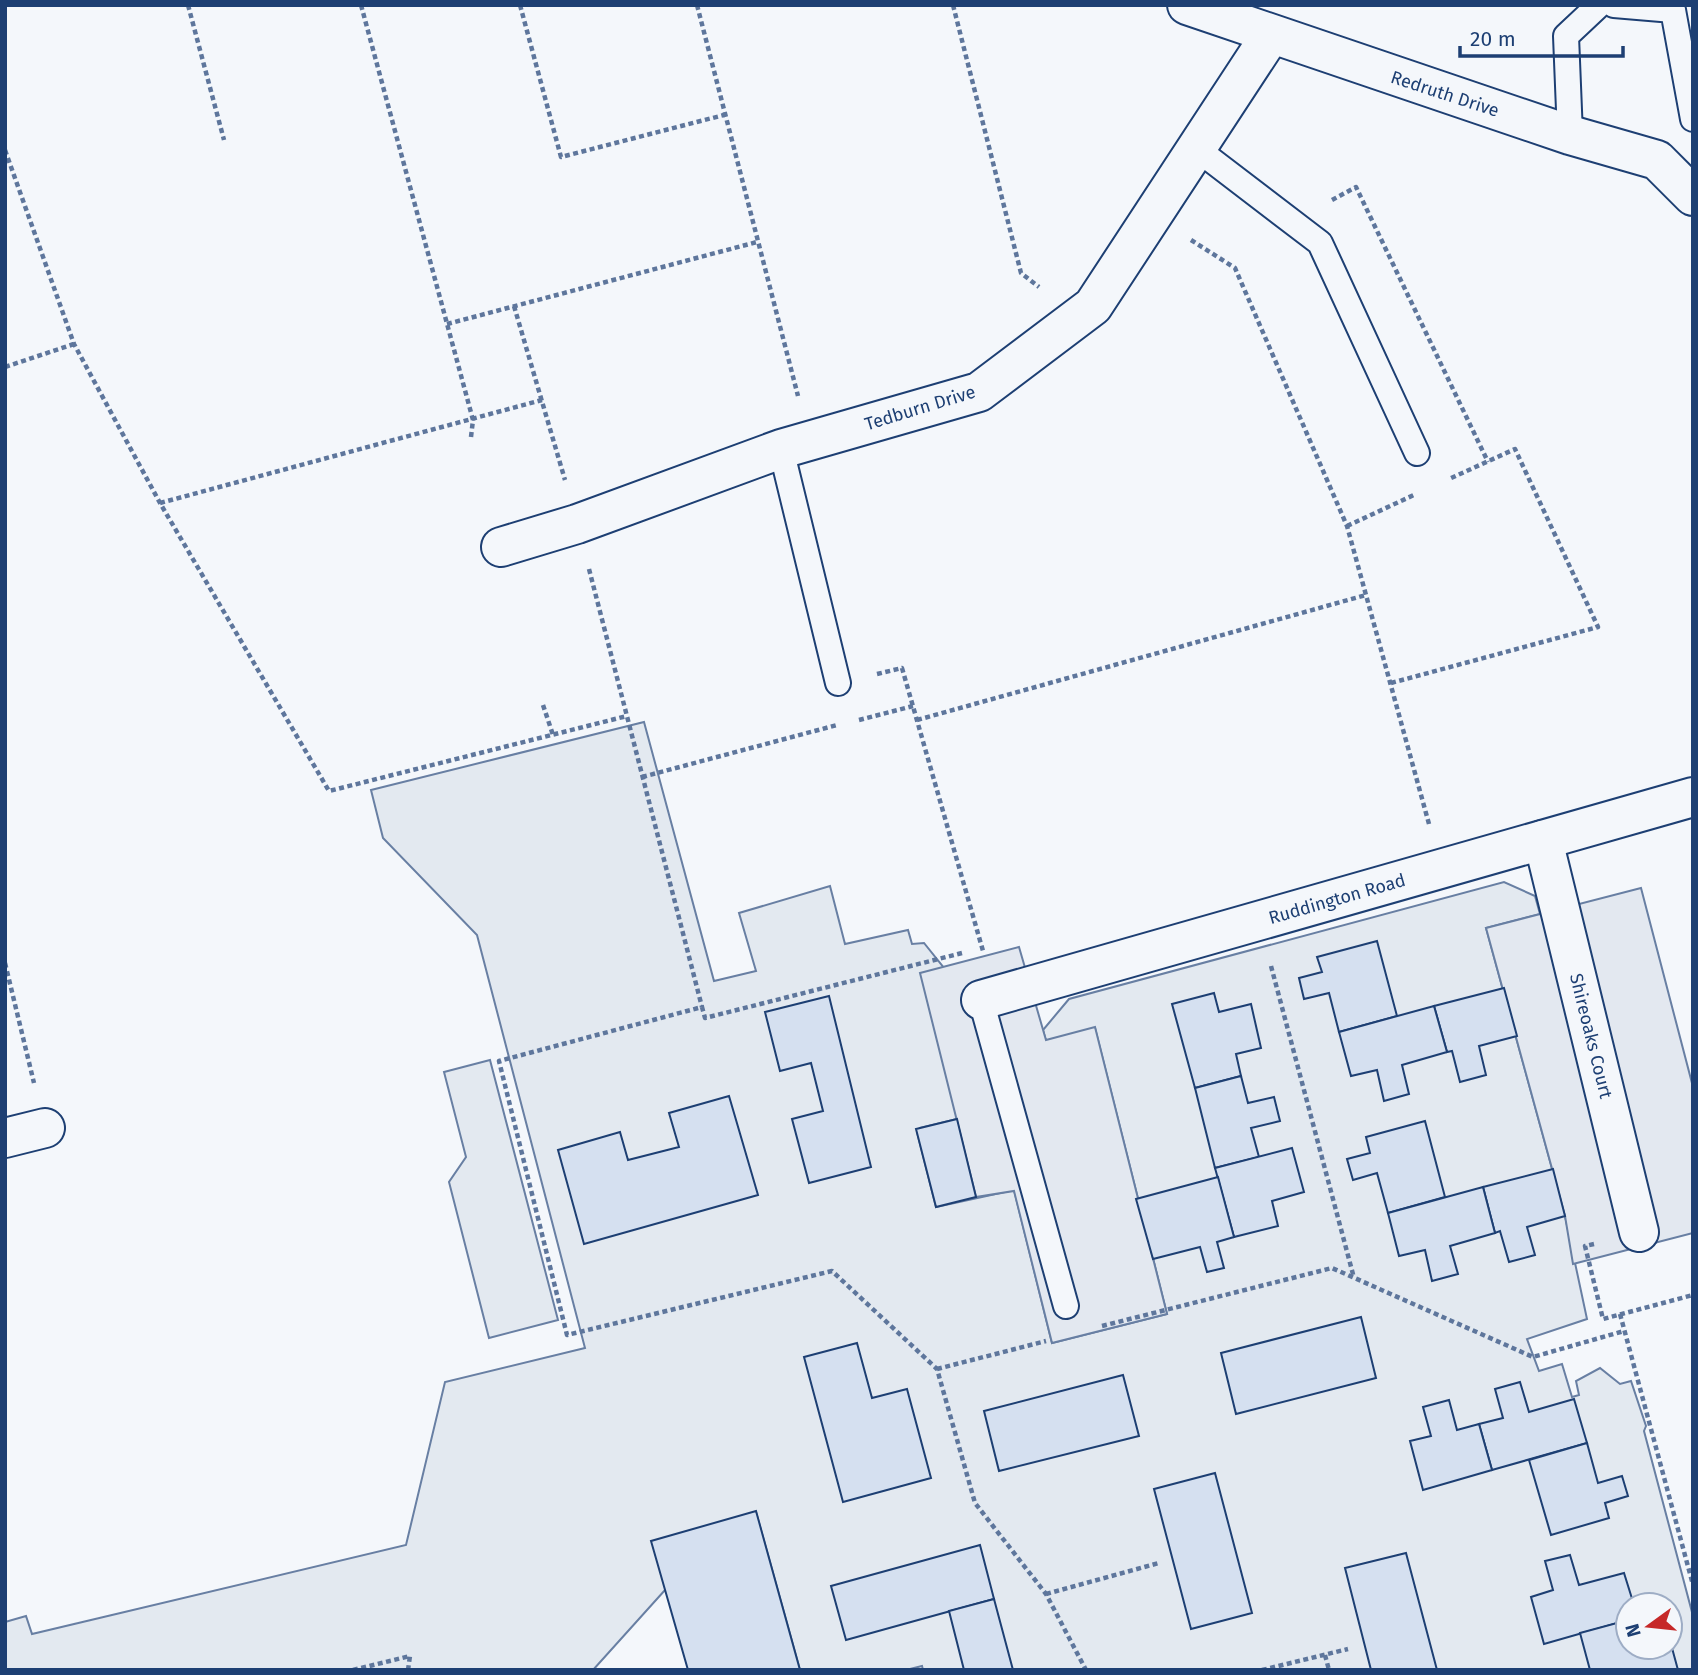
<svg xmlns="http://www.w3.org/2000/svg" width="1698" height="1675" viewBox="0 0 1698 1675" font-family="'Fira Sans',sans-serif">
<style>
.green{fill:#e3e9f0;stroke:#687fa3;stroke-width:2;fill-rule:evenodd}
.parking{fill:#e3e8f0;stroke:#687fa3;stroke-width:2}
.building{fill:#d5e0f0;stroke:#1d3f73;stroke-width:2}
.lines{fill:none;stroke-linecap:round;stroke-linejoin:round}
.service-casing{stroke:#1d3f73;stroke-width:28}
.minor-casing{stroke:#1d3f73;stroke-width:42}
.path{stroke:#5e769c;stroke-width:4.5;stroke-dasharray:5 3.5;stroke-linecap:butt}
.service{stroke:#f4f7fb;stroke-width:24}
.minor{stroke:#f4f7fb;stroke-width:38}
.labels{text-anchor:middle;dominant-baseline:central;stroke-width:5;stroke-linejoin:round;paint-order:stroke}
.street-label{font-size:18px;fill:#1d3f73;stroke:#f4f7fb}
</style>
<rect width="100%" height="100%" fill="#f4f7fb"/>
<g class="green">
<path d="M644 722 714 981 756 971 739 913 830 886 845 944 908 930 912 944 924 943 944 968 957 1119 920 1128 917 1132 936 1207 1014 1190 1052 1343 1167 1314 1095 1028 1046 1041 1043 1030 1069 999 1504 882 1535 896 1540 914 1486 928 1565 1216 1587 1319 1527 1339 1539 1371 1562 1364 1572 1397 1579 1395 1576 1381 1600 1368 1620 1384 1631 1381 1646 1426 1644 1431 1693 1616V1670H923L922 1666 906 1670H800L756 1512 665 1590 593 1670H5V1622L26 1616 32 1634 406 1545 445 1382 585 1348 477 935 383 838 371 790ZM1628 1605H1670V1647H1628Z"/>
<path d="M490 1060 558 1320 489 1338 449 1182 466 1157 444 1072Z"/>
</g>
<g class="parking">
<path d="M1641 888 1693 1087V1233L1573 1264 1565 1216 1486 928Z"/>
<path d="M1019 947 1046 1040 1095 1027 1167 1314 1052 1343 1014 1191 976 1197 920 973Z"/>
</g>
<g class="building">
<path d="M1377 941 1397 1016 1339 1032 1329 993 1304 999 1299 978 1322 972 1317 957Z"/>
<path d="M1504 988 1517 1036 1479 1046 1486 1075 1460 1082 1452 1051 1447 1052 1434 1006Z"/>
<path d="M1214 993 1219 1012 1251 1004 1261 1048 1236 1054 1241 1076 1195 1088 1172 1004Z"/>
<path d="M829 996 871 1167 809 1183 792 1119 823 1111 811 1063 780 1071 765 1012Z"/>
<path d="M1434 1006 1447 1052 1402 1065 1409 1094 1384 1101 1377 1070 1351 1076 1339 1032Z"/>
<path d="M1241 1076 1248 1103 1274 1097 1280 1121 1251 1128 1259 1157 1215 1168 1195 1088Z"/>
<path d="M729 1096 758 1195 584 1244 558 1150 620 1132 628 1160 679 1147 669 1113Z"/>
<path d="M957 1119 976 1197 936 1207 916 1129Z"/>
<path d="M1425 1121 1445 1197 1388 1213 1377 1173 1353 1180 1347 1159 1370 1153 1366 1137Z"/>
<path d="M1292 1148 1304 1192 1272 1201 1278 1226 1234 1237 1215 1168Z"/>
<path d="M1553 1169 1565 1216 1527 1227 1535 1255 1509 1262 1500 1231 1495 1233 1483 1187Z"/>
<path d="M1218 1177 1234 1237 1217 1242 1224 1268 1207 1272 1200 1247 1153 1259 1136 1199Z"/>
<path d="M1483 1187 1495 1233 1450 1246 1458 1274 1432 1281 1425 1250 1399 1256 1388 1213Z"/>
<path d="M1361 1317 1376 1378 1236 1414 1221 1353Z"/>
<path d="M857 1343 872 1398 907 1389 931 1478 843 1502 804 1357Z"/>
<path d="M1123 1375 1139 1436 999 1471 984 1411Z"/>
<path d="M1520 1382 1529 1412 1574 1399 1587 1443 1492 1470 1479 1424 1503 1418 1495 1389Z"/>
<path d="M1449 1400 1457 1430 1479 1424 1492 1470 1423 1490 1410 1441 1431 1436 1423 1407Z"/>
<path d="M1587 1443 1598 1483 1622 1476 1628 1496 1605 1503 1609 1518 1551 1535 1529 1460Z"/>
<path d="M1215 1473 1252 1613 1191 1629 1154 1489Z"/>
<path d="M756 1511 800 1670H688L651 1541Z"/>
<path d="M980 1545 994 1599 846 1640 831 1586Z"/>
<path d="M1406 1553 1437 1670H1371L1345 1568Z"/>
<path d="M1570 1555 1579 1585 1624 1573 1634 1605H1628V1620L1544 1644 1531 1597 1553 1590 1545 1561Z"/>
<path d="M994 1599 1013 1670H964L949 1611Z"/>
<path d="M1628 1620V1647H1645L1648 1655 1672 1648 1678 1670H1590L1580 1633Z"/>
</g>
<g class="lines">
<defs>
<g id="service">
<path d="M1614 5 1673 10 1693 119"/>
<path d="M1570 135 1566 36 1599 5"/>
<path d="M1197 149 1320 243 1417 453"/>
<path d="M781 449 838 683"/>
<path d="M981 1000 1066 1306"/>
</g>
<g id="minor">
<path d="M1187 5 1570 135 1657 160 1693 196"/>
<path d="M501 547 577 524 781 449 979 392 1093 306 1270 36"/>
<path d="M1543 840 1639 1232"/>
<path d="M981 1000 1693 797"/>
<path d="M5 1138 45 1128"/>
</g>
</defs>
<use href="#service" class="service-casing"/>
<use href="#minor" class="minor-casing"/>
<g class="path">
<path d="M188 5 224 140"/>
<path d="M361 5 473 420 471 437"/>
<path d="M520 5 561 157 724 115"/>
<path d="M697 5 798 396"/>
<path d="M953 5 1021 273 1039 287"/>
<path d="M5 150 74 344 160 503 329 791 627 716"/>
<path d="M1332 200 1356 187 1488 462"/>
<path d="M1191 240 1235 268 1347 526 1429 824"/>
<path d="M514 306 565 480"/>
<path d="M447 324 757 242"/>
<path d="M5 367 74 344"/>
<path d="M160 503 542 400"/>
<path d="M1347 526 1416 494"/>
<path d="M589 569 702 1007"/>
<path d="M877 674 902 668 983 951"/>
<path d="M1391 683 1598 627 1515 449 1449 479"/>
<path d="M543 705 553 735"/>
<path d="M859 720 913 706"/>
<path d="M917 720 1366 595"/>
<path d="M642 777 837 725"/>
<path d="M962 953 705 1018 702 1007 499 1061 567 1335 832 1271 937 1369 975 1503 1046 1594 1086 1670"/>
<path d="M5 963 34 1083"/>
<path d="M1271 966 1354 1278"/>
<path d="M1594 1244 1585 1246 1603 1319 1693 1295"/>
<path d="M1620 1314 1693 1585"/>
<path d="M1102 1326 1332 1268 1533 1357 1624 1331"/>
<path d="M937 1369 1046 1341"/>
<path d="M1046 1594 1159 1563"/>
<path d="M1325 1655 1329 1670"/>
<path d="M353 1670 410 1656 408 1670"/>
<path d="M1262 1670 1348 1649"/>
</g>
<use href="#service" class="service"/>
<use href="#minor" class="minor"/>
</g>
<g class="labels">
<g class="street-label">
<text transform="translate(1445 94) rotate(18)">Redruth Drive</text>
<text transform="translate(920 408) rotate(-17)">Tedburn Drive</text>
<text transform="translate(1337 899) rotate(-16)">Ruddington Road</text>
<text transform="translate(1591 1036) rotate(76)">Shireoaks Court</text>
</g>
</g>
<rect width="1698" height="1675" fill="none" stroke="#1d3f73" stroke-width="14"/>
<g transform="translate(1649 1626) rotate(255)"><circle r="33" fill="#f4f7fb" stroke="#9eadc5" stroke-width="2"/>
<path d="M0-5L12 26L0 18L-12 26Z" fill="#c62828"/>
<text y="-10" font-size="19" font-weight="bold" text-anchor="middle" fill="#1d3f73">N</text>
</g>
<path d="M1460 46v10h163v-10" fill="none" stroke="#1d3f73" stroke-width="3.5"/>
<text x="1470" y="46" font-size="21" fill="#1d3f73" stroke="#f4f7fb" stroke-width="5" paint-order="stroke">20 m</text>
</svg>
